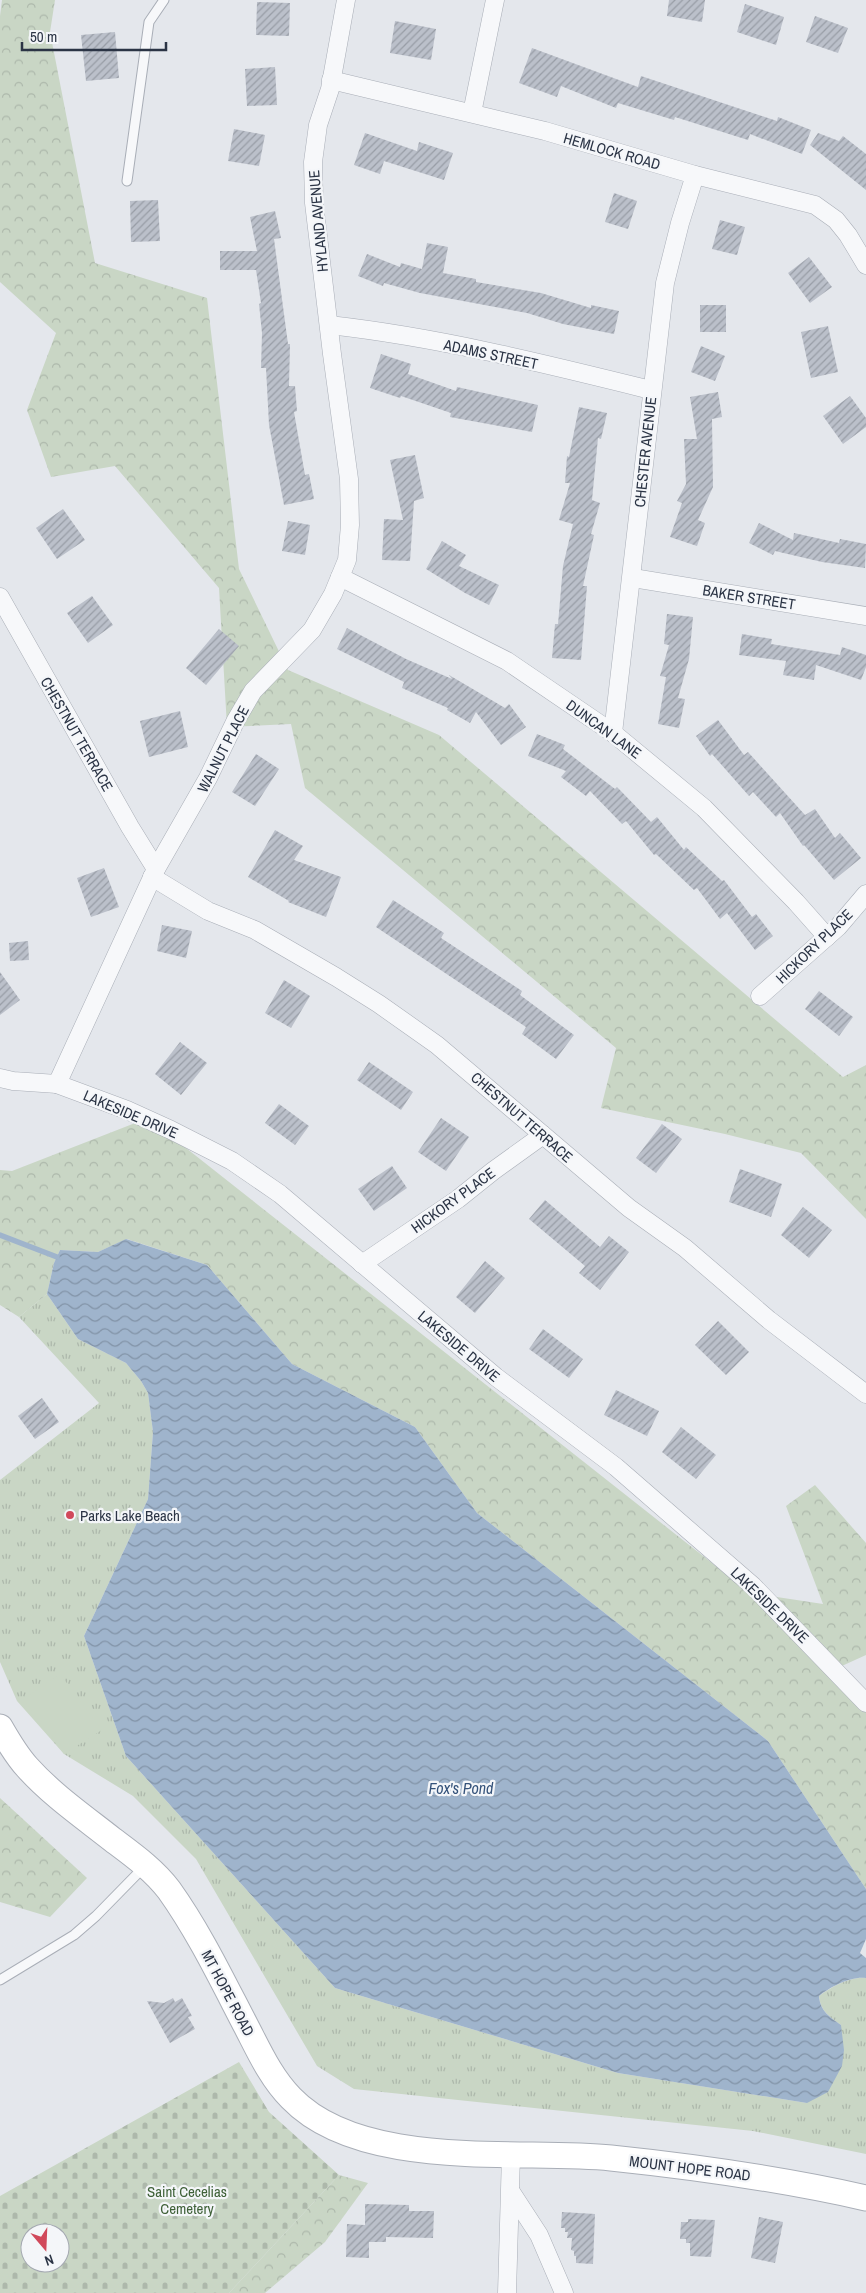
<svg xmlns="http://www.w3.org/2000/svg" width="866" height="2293" viewBox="0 0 866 2293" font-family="'Archivo Narrow',sans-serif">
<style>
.grass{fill:url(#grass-tufts)}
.forest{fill:url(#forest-crowns)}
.cemetery{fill:url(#cemetery-stones);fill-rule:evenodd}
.pitch{fill:#c9d6c5}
.water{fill:url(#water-waves)}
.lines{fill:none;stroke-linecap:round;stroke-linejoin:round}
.stream{stroke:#9fb4cc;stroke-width:5.5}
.building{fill:url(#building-hatch)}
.lane-casing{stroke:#a9aeb7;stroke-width:11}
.street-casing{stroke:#a9aeb7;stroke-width:19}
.secondary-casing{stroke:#a9aeb7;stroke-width:27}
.lane{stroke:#f7f8fa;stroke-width:9}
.street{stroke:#f7f8fa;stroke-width:18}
.secondary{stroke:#fff;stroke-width:25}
.poi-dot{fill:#d1495b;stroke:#f4f6f9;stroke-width:2}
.labels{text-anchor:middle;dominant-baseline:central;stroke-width:4.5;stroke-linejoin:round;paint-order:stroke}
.street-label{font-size:15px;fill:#2b3445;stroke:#f4f6f9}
.poi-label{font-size:15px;fill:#2b3445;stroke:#f4f6f9;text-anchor:start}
.park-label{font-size:15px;fill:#3f6138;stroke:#f4f6f9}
.water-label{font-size:16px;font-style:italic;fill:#34527a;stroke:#f4f6f9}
</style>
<defs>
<pattern id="grass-tufts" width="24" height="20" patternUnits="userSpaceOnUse" patternTransform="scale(1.25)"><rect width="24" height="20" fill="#c9d6c5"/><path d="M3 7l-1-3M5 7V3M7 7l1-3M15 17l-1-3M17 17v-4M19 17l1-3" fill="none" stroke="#adb8ab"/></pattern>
<pattern id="forest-crowns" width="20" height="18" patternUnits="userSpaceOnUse" patternTransform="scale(1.25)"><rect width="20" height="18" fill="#c9d6c5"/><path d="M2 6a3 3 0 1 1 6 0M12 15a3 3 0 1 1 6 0" fill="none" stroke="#adb8ab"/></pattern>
<pattern id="cemetery-stones" width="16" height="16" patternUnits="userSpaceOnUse" patternTransform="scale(1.25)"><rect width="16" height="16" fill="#c9d6c5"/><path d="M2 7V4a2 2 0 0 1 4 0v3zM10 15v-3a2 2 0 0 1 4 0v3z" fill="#adb8ab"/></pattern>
<pattern id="water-waves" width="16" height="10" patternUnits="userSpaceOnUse" patternTransform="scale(1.25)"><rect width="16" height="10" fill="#9fb4cc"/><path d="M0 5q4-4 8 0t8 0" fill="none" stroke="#8293a7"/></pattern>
<pattern id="building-hatch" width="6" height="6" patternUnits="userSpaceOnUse" patternTransform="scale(1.25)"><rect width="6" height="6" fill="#bbc0ca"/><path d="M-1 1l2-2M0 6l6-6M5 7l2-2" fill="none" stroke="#989da6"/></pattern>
</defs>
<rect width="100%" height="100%" fill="#e4e7ec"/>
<path class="grass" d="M47 1294 78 1339 126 1363 141 1381 148 1393 153 1432 148 1499 84 1636 126 1756 335 1988 618 2073 807 2103 841 2025C829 2017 820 2010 819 1996 831 1987 851 1976 866 1978V2154L753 2131 354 2089 317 2066 196 1859 133 1796 64 1754 17 1701 0 1662V1480L99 1403 19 1317Z"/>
<g class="forest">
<path d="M2 0H55L50 32 95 263 207 298 239 569 288 670 439 735 843 1077 866 1065V1219L801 1153 725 1134 601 1108 616 1048 305 788 291 724 227 727 219 588 115 466 51 477 27 410 56 333 0 282V16Z"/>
<path d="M148 1118 750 1593 823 1604 786 1506 815 1485 866 1543V1655L833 1670 866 1710V1889L768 1741 477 1513 415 1427 292 1364 207 1265 127 1239 98 1252 60 1250 54 1263 47 1294 19 1317 0 1305V1170L12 1171Z"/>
<path d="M0 1798 87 1878 50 1917 0 1902Z"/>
<path d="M339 2175 368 2183 325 2242 265 2293H229Z"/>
</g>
<path class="cemetery" d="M239 2062 269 2112 339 2175 229 2293H0V2196ZM30 2233H60V2263H30Z"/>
<path class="pitch" d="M60 1674 102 1730 64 1754 23 1699Z"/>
<path class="water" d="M126 1239 207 1265 292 1364 415 1427 477 1513 768 1741 866 1889V1939L860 1953 866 1958V1978C851 1976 830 1987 819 1996 820 2011 830 2017 841 2025L844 2050 842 2066 828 2092 807 2103 618 2073 335 1988 126 1756 84 1636 148 1499 153 1432 148 1393 141 1381 126 1363 78 1339 47 1294 54 1263 60 1250 98 1252Z"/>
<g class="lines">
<path class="stream" d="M0 1235 57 1257"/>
</g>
<g class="building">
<path d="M669 0H705L702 22 667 16Z"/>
<path d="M257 2 290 3 289 36 256 35Z"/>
<path d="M745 4 784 17 776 45 737 32Z"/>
<path d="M815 16 848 28 838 53 806 42Z"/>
<path d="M395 21 436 29 431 60 390 53Z"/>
<path d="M115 32 119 78 86 81 81 35Z"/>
<path d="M532 48 638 87 641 76 777 121 778 117 811 130 802 154 750 134 748 140 675 117 674 120 618 103 616 108 561 86 557 97 519 83Z"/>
<path d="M275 67 277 105 247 106 245 69Z"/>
<path d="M234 129 265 135 259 166 228 161Z"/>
<path d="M365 133 417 151 419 142 453 153 444 180 384 161 380 174 354 165Z"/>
<path d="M818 133 839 141 843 136 866 154V190L810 145Z"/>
<path d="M614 193 637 201 628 229 605 222Z"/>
<path d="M158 200 160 241 131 242 130 201Z"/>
<path d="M275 211 281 238 274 239 288 344H290L289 386H295L297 411 294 412 305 475 309 474 314 499 284 505 269 425 266 368H261L262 333 259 304 261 303 256 270H220V251H257L250 217Z"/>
<path d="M720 220 745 227 737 255 712 249Z"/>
<path d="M427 243 448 247 443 273 476 279V282L541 293 591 308V305L619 311 614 334 563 324 527 313 420 293 384 283 383 286 358 276 367 254 400 267 401 263 422 269Z"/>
<path d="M809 257 832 287 810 303 788 273Z"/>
<rect x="700" y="305" width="26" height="27"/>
<path d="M828 326 838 372 811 378 801 332Z"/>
<path d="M701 346 725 356 715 381 691 372Z"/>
<path d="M381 354 411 364 408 374 456 391 457 387 538 405 532 432 450 417 451 413 401 396 400 398 370 388Z"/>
<path d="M718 392 722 417 712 419 713 487 698 520 705 523 697 546 670 537 682 503 677 501 686 484 684 439H697L690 397Z"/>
<path d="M850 396 866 418V427L843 444 823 416Z"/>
<path d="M579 407 607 413 601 439 598 438 592 500 600 503 591 534 594 535 583 586H587L581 660 552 658 555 624H558L563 566 573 524 559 520 570 483H565L567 456 569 457Z"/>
<path d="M415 455 424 498 414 501 410 561 382 560 384 519 403 520 390 460Z"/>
<path d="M63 509 85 540 57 559 36 528Z"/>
<path d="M288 521 310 525 305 555 282 551Z"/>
<path d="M759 523 793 540 794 533 839 543 840 539 866 544 865 568 822 562 775 551 773 555 749 543Z"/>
<path d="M442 541 466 555 459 566 499 585 489 605 465 593 426 569Z"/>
<path d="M92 596 113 625 88 643 67 613Z"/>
<path d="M667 614 693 617 689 659 678 698 685 699 679 728 658 724 666 677 660 676 669 645 664 644Z"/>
<path d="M347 628 406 659 452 679 449 675 505 708 509 704 526 727 501 745 476 712 470 723 447 710 448 708 402 688 404 682 337 649Z"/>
<path d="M219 629 239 646 206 685 186 668Z"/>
<path d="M742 634 772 639 771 644 840 655 842 647 866 655V667L861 680 816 665 814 680 783 675 786 661 739 655Z"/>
<path d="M180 711 188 747 149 757 140 721Z"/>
<path d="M718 720 744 755 748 752 805 815 815 809 835 838 840 833 861 858 834 880 804 845 803 846 780 813 776 817 753 792 749 796 712 754 710 756 696 736Z"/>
<path d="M537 734 565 745 563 749 615 789 617 787 651 822 657 817 684 850 686 847 722 881 724 880 752 917 756 914 773 936 755 950 727 913 720 919 697 888 694 890 656 854 654 855 626 821 622 824 590 791 586 796 561 777 566 771 528 756Z"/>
<path d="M256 754 279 769 255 806 232 792Z"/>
<path d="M275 830 303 846 294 860 341 877 326 917 288 902 289 901 248 877Z"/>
<path d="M104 868 119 907 91 917 77 878Z"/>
<path d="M393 900 444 933 441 938 522 991 520 995 574 1035 556 1059 522 1034 526 1027 376 927Z"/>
<path d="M162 925 192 931 186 958 157 951Z"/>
<path d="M28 941 29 960 10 961 9 943Z"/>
<path d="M0 972 20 1000 0 1015Z"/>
<path d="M284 980 310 996 291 1028 265 1013Z"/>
<path d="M819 991 853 1017 839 1036 805 1009Z"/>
<path d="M180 1042 207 1063 181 1095 155 1074Z"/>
<path d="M369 1062 413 1092 401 1110 357 1080Z"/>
<path d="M279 1104 309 1126 295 1145 265 1123Z"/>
<path d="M441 1118 469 1137 446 1171 418 1152Z"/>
<path d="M662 1124 682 1139 656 1173 636 1158Z"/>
<path d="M392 1166 407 1188 374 1211 358 1189Z"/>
<path d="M740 1169 782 1184 771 1217 729 1202Z"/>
<path d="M545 1200 600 1247 609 1236 629 1252 600 1290 579 1273 585 1266 529 1219Z"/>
<path d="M803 1207 832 1230 809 1258 781 1235Z"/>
<path d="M485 1261 505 1278 475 1313 456 1297Z"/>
<path d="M718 1321 749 1352 726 1375 695 1345Z"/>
<path d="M543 1329 583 1359 569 1378 529 1349Z"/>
<path d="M616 1390 659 1411 647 1436 604 1415Z"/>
<path d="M42 1398 59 1422 35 1439 18 1416Z"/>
<path d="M681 1427 716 1455 696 1479 662 1452Z"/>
<path d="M173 1998 175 2002 182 1998 192 2016 188 2017 195 2029 170 2043 147 2001 164 2003Z"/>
<path d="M365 2204 409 2205V2211H434L433 2238 386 2237V2242H369V2258L346 2257 347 2224 365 2225Z"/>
<path d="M562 2212 595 2214 593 2264 576 2263V2256H574V2251L571 2250 572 2238H567L568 2232H565V2228H561Z"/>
<path d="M759 2217 783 2222 775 2263 751 2258Z"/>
<path d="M688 2219 715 2220 711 2257 690 2256V2243H686V2239H680L681 2222H688Z"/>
</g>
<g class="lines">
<defs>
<g id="lane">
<path d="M127 181 149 22 164 0"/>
<path d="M0 1980 74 1935 96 1916 144 1867"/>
</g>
<g id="street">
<path d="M331 80 545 131 695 175 815 205 836 220 848 235 866 265"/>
<path d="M472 113 495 0"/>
<path d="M329 325C438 337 546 364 651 390"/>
<path d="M340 577 507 661 613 733 704 808 796 902 827 937"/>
<path d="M633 578 866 616"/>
<path d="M0 597 130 827 156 869"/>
<path d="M613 733 665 283 680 223 695 175"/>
<path d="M152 877 208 911 255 930 336 977 379 1004 437 1045 629 1208 685 1248 769 1320 866 1394"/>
<path d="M760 996 838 927 866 894"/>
<path d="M0 1078 13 1081 57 1084 127 1110 171 1130 232 1161 280 1194 496 1377 616 1467 685 1527 753 1586 866 1703"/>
<path d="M57 1084 156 869 208 778 236 720 253 691 312 630 333 594 347 560 350 525 349 479 332 354 314 203 313 162 318 125 330 89 346 0"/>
<path d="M362 1264 458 1199 493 1171 543 1135"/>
<path d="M511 2192 539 2235 564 2293"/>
<path d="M507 2293 511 2155"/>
</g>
<path id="secondary" d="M0 1727C8 1741 16 1755 27 1767 52 1795 84 1817 113 1840 133 1855 154 1870 169 1890 199 1932 222 1980 246 2026 259 2051 271 2078 291 2098 361 2171 519 2149 611 2158 697 2167 782 2179 866 2198"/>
</defs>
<use href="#lane" class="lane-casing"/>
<use href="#street" class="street-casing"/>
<use href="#secondary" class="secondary-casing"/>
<use href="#lane" class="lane"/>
<use href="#street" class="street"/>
<use href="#secondary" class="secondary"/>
</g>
<circle class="poi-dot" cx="70" cy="1515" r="5"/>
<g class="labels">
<g class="street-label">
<text transform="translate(612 151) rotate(16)">HEMLOCK ROAD</text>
<text transform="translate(318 221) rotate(-95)">HYLAND AVENUE</text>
<text transform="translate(491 354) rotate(12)">ADAMS STREET</text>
<text transform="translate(645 452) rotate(-84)">CHESTER AVENUE</text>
<text transform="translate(749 597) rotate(9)">BAKER STREET</text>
<text transform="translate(604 729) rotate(36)">DUNCAN LANE</text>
<text transform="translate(77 734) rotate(60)">CHESTNUT TERRACE</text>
<text transform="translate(223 749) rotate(-63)">WALNUT PLACE</text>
<text transform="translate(814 946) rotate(-44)">HICKORY PLACE</text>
<text transform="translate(131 1114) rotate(23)">LAKESIDE DRIVE</text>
<text transform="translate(522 1117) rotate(41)">CHESTNUT TERRACE</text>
<text transform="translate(453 1200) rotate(-36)">HICKORY PLACE</text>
<text transform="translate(459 1346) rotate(40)">LAKESIDE DRIVE</text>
<text transform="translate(770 1605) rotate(44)">LAKESIDE DRIVE</text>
<text transform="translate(228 1993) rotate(62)">MT HOPE ROAD</text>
<text transform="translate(690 2168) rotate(7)">MOUNT HOPE ROAD</text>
</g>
<g class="poi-label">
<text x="80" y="1515">Parks Lake Beach</text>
</g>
<g class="park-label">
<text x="187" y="2191">Saint Cecelias<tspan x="187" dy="17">Cemetery</tspan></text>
</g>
<g class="water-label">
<text x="461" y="1788">Fox's Pond</text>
</g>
</g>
<g transform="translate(45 2248) rotate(161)"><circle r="24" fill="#f4f6f9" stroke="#a4a8b1"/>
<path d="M0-4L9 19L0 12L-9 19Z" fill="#d1495b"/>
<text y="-8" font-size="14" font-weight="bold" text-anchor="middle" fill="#2b3445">N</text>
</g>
<path d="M22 42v8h144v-8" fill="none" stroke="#2b3445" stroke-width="2.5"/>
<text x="30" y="42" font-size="15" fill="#2b3445" stroke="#f4f6f9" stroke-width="4" paint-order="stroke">50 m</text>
</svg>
